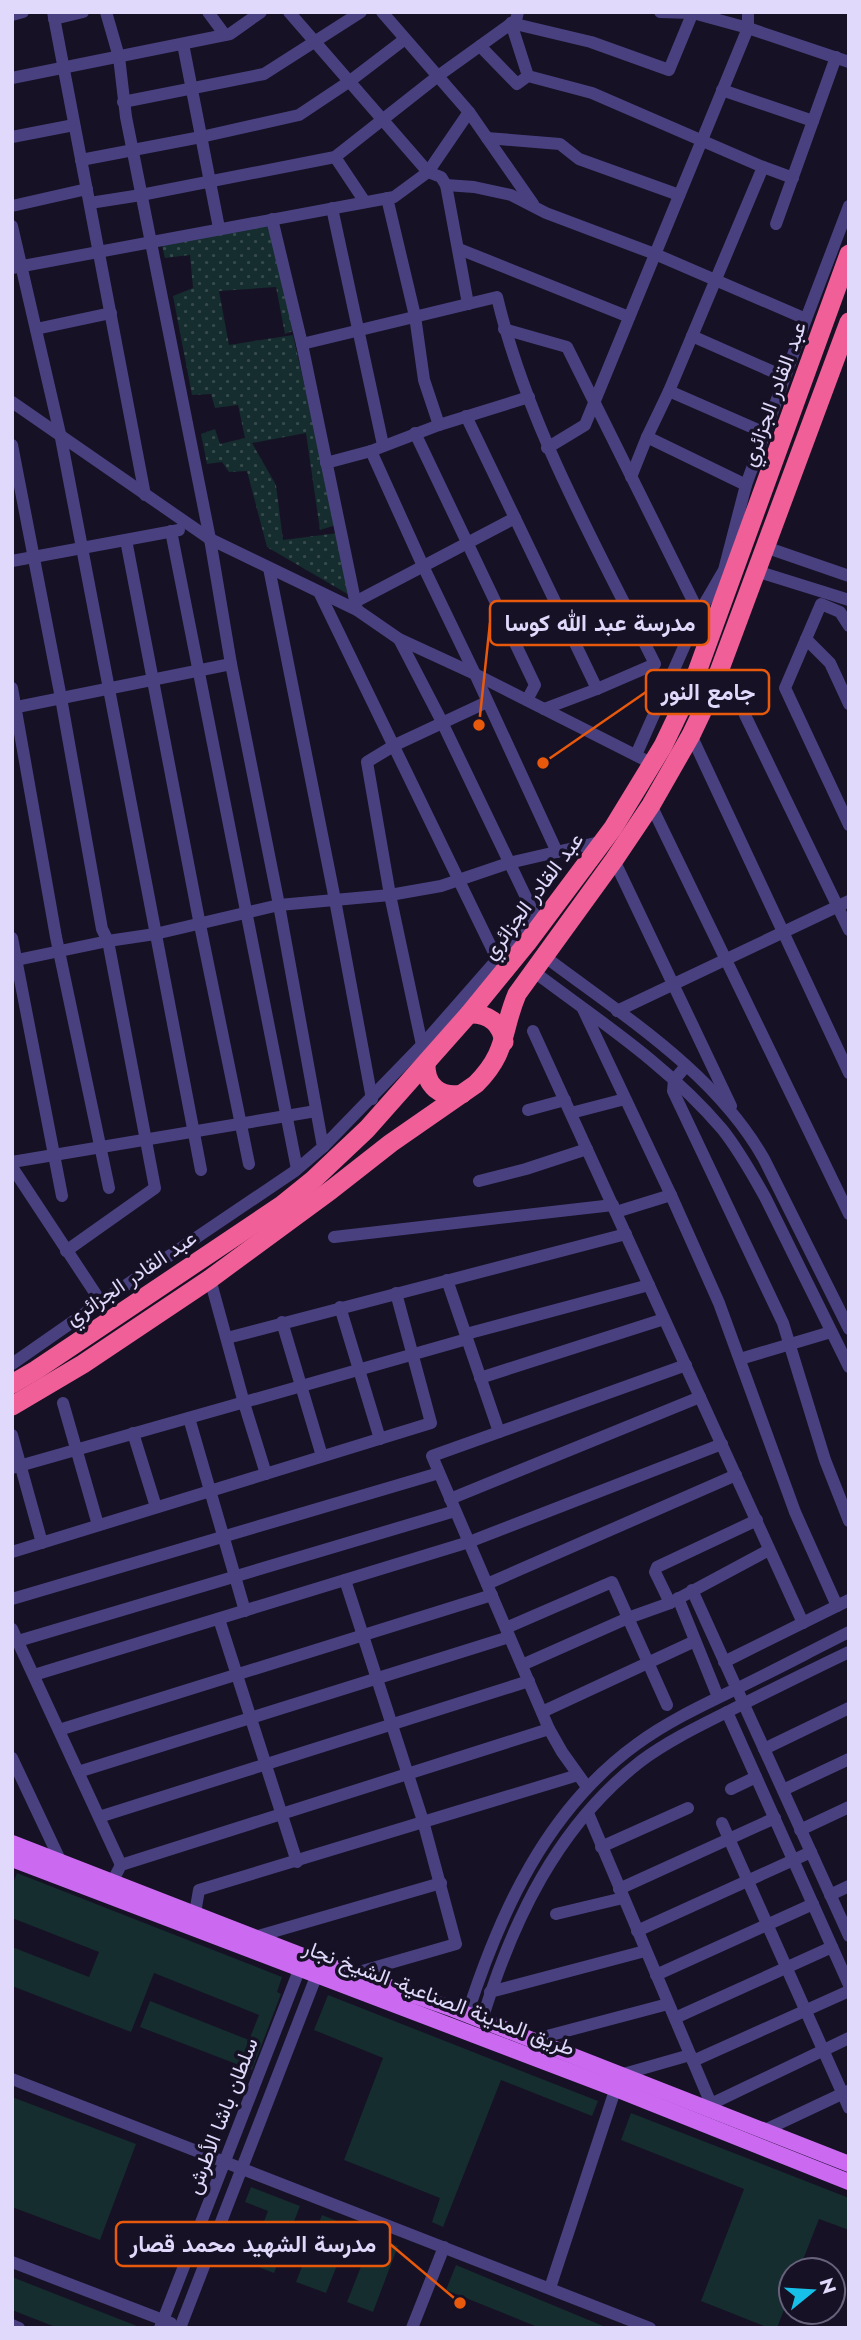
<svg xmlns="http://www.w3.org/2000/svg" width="861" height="2340" viewBox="0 0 861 2340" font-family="Jost,Vazirmatn,sans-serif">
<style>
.grass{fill:#152d2e}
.park{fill:url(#park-dots)}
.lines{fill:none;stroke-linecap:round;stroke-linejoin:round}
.minor{stroke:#49417f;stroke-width:12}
.major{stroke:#cb6af1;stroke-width:16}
.highway{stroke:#f05f97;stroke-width:19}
.labels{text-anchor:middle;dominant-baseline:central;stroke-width:7;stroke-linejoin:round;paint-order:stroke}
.street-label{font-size:21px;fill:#e0d9fb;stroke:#161125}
.leader{fill:none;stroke:#e8590c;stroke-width:2.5}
.callout-dot{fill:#e8590c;stroke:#161125;stroke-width:2.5}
.callout{fill:#161125;stroke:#e8590c;stroke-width:2.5}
.callout-label{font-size:23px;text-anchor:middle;font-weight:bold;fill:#e0d9fb}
</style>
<defs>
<pattern id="park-dots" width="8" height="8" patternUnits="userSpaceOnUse" patternTransform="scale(1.75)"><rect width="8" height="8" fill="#152d2e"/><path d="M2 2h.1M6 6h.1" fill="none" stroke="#374b4d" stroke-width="1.8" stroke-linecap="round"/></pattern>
</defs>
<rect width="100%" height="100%" fill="#161125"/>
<g class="grass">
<path d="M17 1873 282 1977 277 1992 281 1994 252 2070 140 2027 150 2001 249 2040 259 2015 154 1973 131 2032 12 1986V1947L89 1977 99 1952 12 1918V1886Z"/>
<path d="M328 1995 598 2101 592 2116 501 2080 443 2227 432 2222 440 2198 344 2160 383 2058 314 2030Z"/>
<path d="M12 2097 136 2144 100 2240 12 2207Z"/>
<path d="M631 2113 849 2198V2230L819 2219 799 2270H791V2292L777 2328H769L701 2301 744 2189 621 2140Z"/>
<path d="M251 2187 300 2206 274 2273 248 2263 268 2211 245 2202Z"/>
<path d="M322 2215 352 2227 326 2293 296 2282Z"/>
<path d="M373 2236 398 2246 373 2312 347 2302Z"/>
<path d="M456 2265 608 2328H540L446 2290Z"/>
<path d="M12 2277 142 2328H58L12 2310Z"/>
</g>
<path class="park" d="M272 222 293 331 285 334 276 287 219 291 229 345 293 335 336 525 320 530 306 433 252 443 276 485 283 540 338 533 351 596 267 547 247 471 229 472 222 462 207 464 201 434 215 429 220 444 245 438 238 405 215 408 211 394 192 395 173 296 193 288 190 255 165 258 161 242Z"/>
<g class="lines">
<g class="minor">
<path d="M53 12 145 495"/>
<path d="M208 12 225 35"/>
<path d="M289 12 428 172 441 177 446 185 474 187 511 195 546 213 655 254 806 319 849 206"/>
<path d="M382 12 469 112 533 204"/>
<path d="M660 12 693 13 748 28 849 62"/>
<path d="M12 15 23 12"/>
<path d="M54 19 83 12"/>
<path d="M511 23 591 42 669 70 693 12"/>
<path d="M511 23 528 76"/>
<path d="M183 44 219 228"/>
<path d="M480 46 517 84 528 76 592 93 763 167 793 178"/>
<path d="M12 78 230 34 261 12"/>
<path d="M722 90 813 121"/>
<path d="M123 102 264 74 361 12"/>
<path d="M12 137 74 125"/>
<path d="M487 138 560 144 579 159 679 195"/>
<path d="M335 157 365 202"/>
<path d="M81 160 201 137 299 115 350 81 405 39"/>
<path d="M446 185 468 304"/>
<path d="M387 198 415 316 424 380 439 425"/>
<path d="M90 203 141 195 335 157 438 76 516 20 518 12"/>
<path d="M12 206 87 189"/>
<path d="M332 208 383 445"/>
<path d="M272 219 302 344 357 610"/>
<path d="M776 224 836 57"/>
<path d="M12 226 61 438 201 1170"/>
<path d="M459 249 629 317"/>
<path d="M12 268 394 197 428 172 469 112"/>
<path d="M36 329 111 313"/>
<path d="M504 329 567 347 699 613"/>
<path d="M692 336 785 377"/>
<path d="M302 344 497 297C528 427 596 545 655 664L597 689 544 709"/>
<path d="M669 391 765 433"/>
<path d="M12 402 210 539 357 610 399 639 475 674 653 764"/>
<path d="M466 416 597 689"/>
<path d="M415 433 535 685 527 700"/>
<path d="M647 437 746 485"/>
<path d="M12 445 61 698 102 929 108 941 155 1188 66 1251"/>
<path d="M547 448 585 425 748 28V12"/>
<path d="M371 451 423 566 475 674 557 852"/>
<path d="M326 463 371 451 439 425 529 397"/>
<path d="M631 477 647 437 669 391 763 167"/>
<path d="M171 531 297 1169"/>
<path d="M126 540 198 915 249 1164"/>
<path d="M765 547 849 576"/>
<path d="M12 561 179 530"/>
<path d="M269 568 335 900 372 1099"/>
<path d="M756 571 849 600"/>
<path d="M320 594 497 959"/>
<path d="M355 602 515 518"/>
<path d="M849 626 840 612 821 604 785 688 849 825"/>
<path d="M806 639 830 663 849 704"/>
<path d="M12 688 56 937 109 1188"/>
<path d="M12 708 231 664"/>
<path d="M745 715 849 930"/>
<path d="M691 735 849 1073"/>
<path d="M636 755 699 613 724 570 746 485 806 319"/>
<path d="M651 805 849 1214"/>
<path d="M614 860 731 1106"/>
<path d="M12 938 62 1196"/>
<path d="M544 956C622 1015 715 1072 764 1159L849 1329"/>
<path d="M12 961 108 941 155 934 279 905 390 895 441 886 509 863 604 841"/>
<path d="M533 971C598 1020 669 1066 722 1129 739 1150 752 1174 765 1197L849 1367"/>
<path d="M583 1009 670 1193 719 1303 795 1512 837 1606"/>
<path d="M617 1011 849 901"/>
<path d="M533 1031 803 1623"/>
<path d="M422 1045 390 895 367 762 395 745 487 702"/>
<path d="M686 1066 674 1080 673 1091 783 1323 825 1460 849 1521"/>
<path d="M528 1110 565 1100"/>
<path d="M571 1113 625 1099"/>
<path d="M323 1147 422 1045 535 916 440 718 399 639"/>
<path d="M12 1162 316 1111"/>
<path d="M12 1167 101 1302 12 1364"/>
<path d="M479 1181 526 1169 587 1149"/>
<path d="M616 1212 671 1195"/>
<path d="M334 1237 613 1205"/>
<path d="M210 1279 244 1403 266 1474"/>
<path d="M447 1280 499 1432"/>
<path d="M101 1302 295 1171 323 1147 279 905 231 664 210 539 126 117 119 57 106 12"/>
<path d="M340 1307 380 1439"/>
<path d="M282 1322 322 1456"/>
<path d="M466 1334 649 1285"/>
<path d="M227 1338 626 1234"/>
<path d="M740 1359 831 1332"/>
<path d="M480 1378 664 1319"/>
<path d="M63 1403 98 1525"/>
<path d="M189 1418 245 1611"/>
<path d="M133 1433 156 1507"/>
<path d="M12 1435 42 1543"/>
<path d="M12 1468 467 1339"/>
<path d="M450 1499 700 1397"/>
<path d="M12 1552 431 1423 396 1293"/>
<path d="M345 1580 423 1821 456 1944 352 1974"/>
<path d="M487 1584 736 1475"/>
<path d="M692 1590 849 1936"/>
<path d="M678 1598 718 1697"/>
<path d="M12 1599 439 1473"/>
<path d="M670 1603 655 1572 657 1567 757 1520"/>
<path d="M219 1619 297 1862"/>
<path d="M506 1628 612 1582 667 1705"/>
<path d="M12 1629 121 1865"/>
<path d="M18 1641 455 1511"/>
<path d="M724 1662 849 1600"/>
<path d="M522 1665 628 1618 670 1603 769 1550"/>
<path d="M34 1675 469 1542 722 1444"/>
<path d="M542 1712 695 1641"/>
<path d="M727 1712 849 1985"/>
<path d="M59 1730 492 1595"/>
<path d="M764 1749 849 1708"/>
<path d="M12 1758 61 1862"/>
<path d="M78 1772 509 1637"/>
<path d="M587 1787 562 1752 549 1729 432 1456 686 1365"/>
<path d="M731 1789 756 1777"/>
<path d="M783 1790 849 1759"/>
<path d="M588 1813 714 2111"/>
<path d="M99 1817 529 1681"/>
<path d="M722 1823 849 2108"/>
<path d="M800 1830 849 1807"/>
<path d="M601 1847 688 1808"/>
<path d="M112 1882 121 1865 549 1729"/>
<path d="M619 1889 775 1818"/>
<path d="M830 1895 849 1886"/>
<path d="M195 1913 199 1890 578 1775"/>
<path d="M556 1914 623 1898"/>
<path d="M637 1931 811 1852"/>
<path d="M255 1937 441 1883"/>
<path d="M656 1975 813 1904"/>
<path d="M490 1992 645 1951"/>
<path d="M467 2015C500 1912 547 1809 637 1744 667 1722 701 1706 734 1690 773 1671 811 1651 849 1632"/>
<path d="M675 2018 832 1947"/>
<path d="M482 2020C512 1922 557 1826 641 1761 668 1741 699 1726 729 1711 769 1691 809 1671 849 1652"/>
<path d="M532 2040 668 2004"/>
<path d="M693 2061 849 1991"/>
<path d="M12 2079 650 2328"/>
<path d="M711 2104 849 2038"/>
<path d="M763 2131 848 2091"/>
<path d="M12 2262 171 2323"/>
<path d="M550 2288 620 2075 690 2055"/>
<path d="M12 2325 19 2328"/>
<path d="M160 2328 303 1960"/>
<path d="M180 2328 319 1969"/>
<path d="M412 2328 444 2247"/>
</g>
<g class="major">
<path d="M12 1843 321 1963 453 2009 849 2164"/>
<path d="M12 1859 616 2089 849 2182"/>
</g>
<g class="highway">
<path d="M469 1014C488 1013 501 1023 504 1042"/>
<path d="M426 1063C425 1086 440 1098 462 1094"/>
<path d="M12 1384 36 1370 282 1205 313 1180 367 1129 469 1014 527 943 613 828 663 746 693 683 849 254"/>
<path d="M12 1406 83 1364 210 1279 331 1190 391 1143 476 1084C508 1052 501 1032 517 994L614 860 651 805 691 735 711 693 849 322"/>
</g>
</g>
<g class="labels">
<g class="street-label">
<text transform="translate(774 394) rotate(-70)">عبد القادر الجزائري</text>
<text transform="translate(533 896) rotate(-53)">عبد القادر الجزائري</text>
<text transform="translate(131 1278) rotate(-34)">عبد القادر الجزائري</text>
<text transform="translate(439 1998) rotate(21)">طريق المدينة الصناعية- الشيخ نجار</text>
<text transform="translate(222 2116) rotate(-69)">سلطان باشا الأطرش</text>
</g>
</g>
<path class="leader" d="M479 725L490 623M543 763L646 692M460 2303L390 2244"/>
<g class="callout-dot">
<circle cx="479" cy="725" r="7"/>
<circle cx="543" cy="763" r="7"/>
<circle cx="460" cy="2303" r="7"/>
</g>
<g class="callout">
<rect x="490" y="601" width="219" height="44" rx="7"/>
<rect x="646" y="670" width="123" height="44" rx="7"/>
<rect x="116" y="2222" width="274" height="44" rx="7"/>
</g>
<g class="callout-label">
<text x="600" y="631">مدرسة عبد الله كوسا</text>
<text x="708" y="700">جامع النور</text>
<text x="253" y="2252">مدرسة الشهيد محمد قصار</text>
</g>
<rect width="861" height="2340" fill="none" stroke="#e0d9fb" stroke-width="28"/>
<g transform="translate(812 2291) rotate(72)"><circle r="33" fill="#161125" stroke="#67617b" stroke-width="2"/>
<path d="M0-5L12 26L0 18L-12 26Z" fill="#17c0e9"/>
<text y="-10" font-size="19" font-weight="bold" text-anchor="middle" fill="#e0d9fb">N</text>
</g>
</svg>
